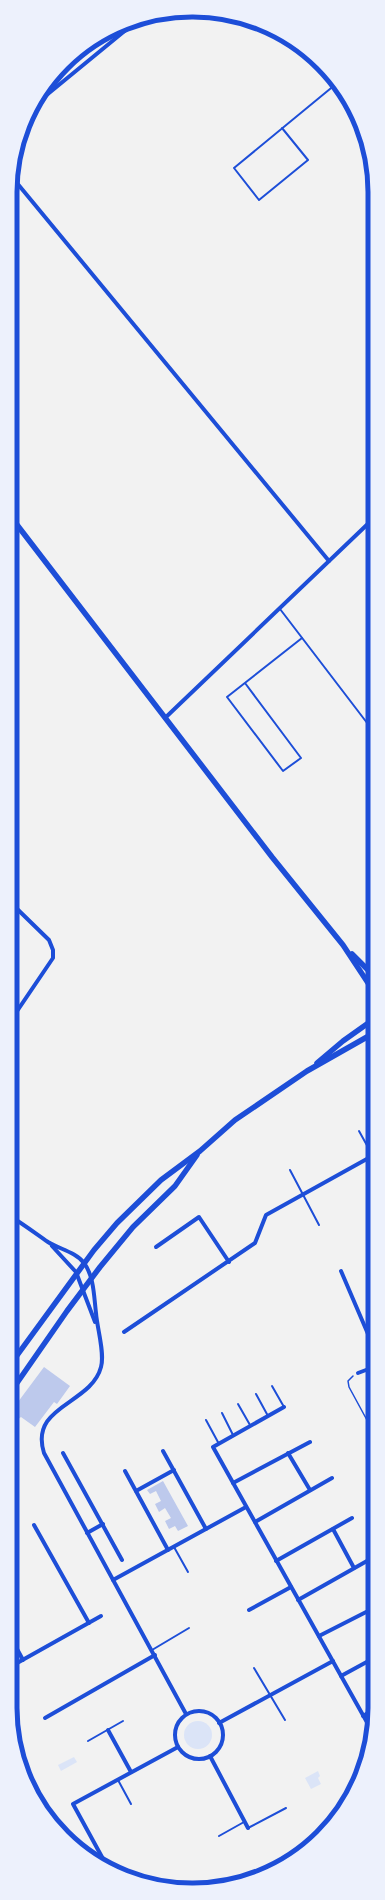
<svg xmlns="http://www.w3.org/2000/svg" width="385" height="1900" viewBox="0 0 385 1900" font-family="'Asap Condensed',sans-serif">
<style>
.green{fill:#dbe4f7}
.building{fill:#bdc9ec}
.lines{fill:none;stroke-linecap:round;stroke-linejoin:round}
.path{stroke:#1d4ed8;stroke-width:1.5}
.service{stroke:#1d4ed8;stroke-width:2}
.minor{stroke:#1d4ed8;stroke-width:4}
.tertiary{stroke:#1d4ed8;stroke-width:5.5}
.rim{fill:none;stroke:#1d4ed8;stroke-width:5}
</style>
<rect width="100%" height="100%" fill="#f2f2f2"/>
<g class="green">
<circle cx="198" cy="1735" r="14"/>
<path d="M74 1757 77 1762 61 1771 58 1765Z"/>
<path d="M318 1771 320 1776 318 1778 321 1784 311 1789 305 1778Z"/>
</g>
<g class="building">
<path d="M44 1367 70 1386 57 1404 54 1402 35 1427 21 1417 17 1420 12 1410Z"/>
<path d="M163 1481 188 1526 178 1531 175 1526 169 1529 165 1521 171 1518 165 1508 159 1512 155 1504 161 1501 156 1491 150 1494 147 1490Z"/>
</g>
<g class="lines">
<g class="path">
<path d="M353 1376 348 1381 349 1387 374 1433"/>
<path d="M299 1853 321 1834"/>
</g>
<g class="service">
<path d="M282 128 308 160 259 200 234 168 336 84"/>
<path d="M280 609 374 732"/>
<path d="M245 683 301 758 283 771 227 697 302 638"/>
<path d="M359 1131 374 1158"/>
<path d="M290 1170 319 1225"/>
<path d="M272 1386 284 1407"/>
<path d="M256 1394 268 1416"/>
<path d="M238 1404 250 1425"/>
<path d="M222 1413 233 1435"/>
<path d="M206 1420 219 1444"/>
<path d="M174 1547 188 1572"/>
<path d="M152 1650 189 1628"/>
<path d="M254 1668 285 1720"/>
<path d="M88 1741 123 1721"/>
<path d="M118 1780 131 1804"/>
<path d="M248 1828 286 1808"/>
<path d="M219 1836 244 1822"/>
</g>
<g class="minor">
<path d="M32 107 138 20"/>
<path d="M12 177 329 561"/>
<path d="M165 718 374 518"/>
<path d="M11 1020 53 958V950L49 940 11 903"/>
<path d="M10 1216C23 1224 35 1233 48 1242 59 1249 76 1252 84 1263 94 1276 94 1297 96 1313 97 1328 105 1353 101 1367 91 1405 29 1405 44 1453L186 1714"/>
<path d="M52 1246 76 1272 95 1322"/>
<path d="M156 1247 199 1217 229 1262"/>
<path d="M341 1271 374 1348"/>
<path d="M124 1332 255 1243 266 1215 374 1155"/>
<path d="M358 1373 374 1367"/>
<path d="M284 1407 213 1447 373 1733"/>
<path d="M163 1451 206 1529"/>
<path d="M63 1453 122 1560"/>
<path d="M288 1453 310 1490"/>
<path d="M125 1471 168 1550"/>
<path d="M10 1474 15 1467"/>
<path d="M233 1483 310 1442"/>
<path d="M136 1491 174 1470"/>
<path d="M255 1522 332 1478"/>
<path d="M34 1525 89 1623"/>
<path d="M333 1529 354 1568"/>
<path d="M87 1533 103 1524"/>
<path d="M276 1561 352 1518"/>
<path d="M113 1580 246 1507"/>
<path d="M298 1600 374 1557"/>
<path d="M249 1610 291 1587"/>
<path d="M10 1636 23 1660"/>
<path d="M319 1636 374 1608"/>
<path d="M10 1667 101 1616"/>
<path d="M341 1676 374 1658"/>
<circle cx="199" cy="1735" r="24"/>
<path d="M363 1716 373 1710"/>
<path d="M45 1718 155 1655"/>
<path d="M219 1723 333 1661"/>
<path d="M108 1730 131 1772"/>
<path d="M210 1756 248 1828"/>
<path d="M108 1868 73 1804 178 1747"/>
</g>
<g class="tertiary">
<path d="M11 517 272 857 343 945 374 992"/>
<path d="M352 954 374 976"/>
<path d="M317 1063 343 1041 374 1019"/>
<path d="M10 1365 94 1250 117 1223 161 1180 200 1151 235 1120 307 1071 374 1033"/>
<path d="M10 1393 67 1311 100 1267 133 1227 175 1186 197 1155"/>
</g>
</g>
<path d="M0 0H385V1900H0ZM192 17H193A175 175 0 0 1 368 192V1708A175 175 0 0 1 193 1883H192A175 175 0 0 1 17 1708V192A175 175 0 0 1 192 17Z" fill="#edf1fc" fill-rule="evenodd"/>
<path class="rim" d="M192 17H193A175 175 0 0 1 368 192V1708A175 175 0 0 1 193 1883H192A175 175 0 0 1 17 1708V192A175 175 0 0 1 192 17Z"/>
</svg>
